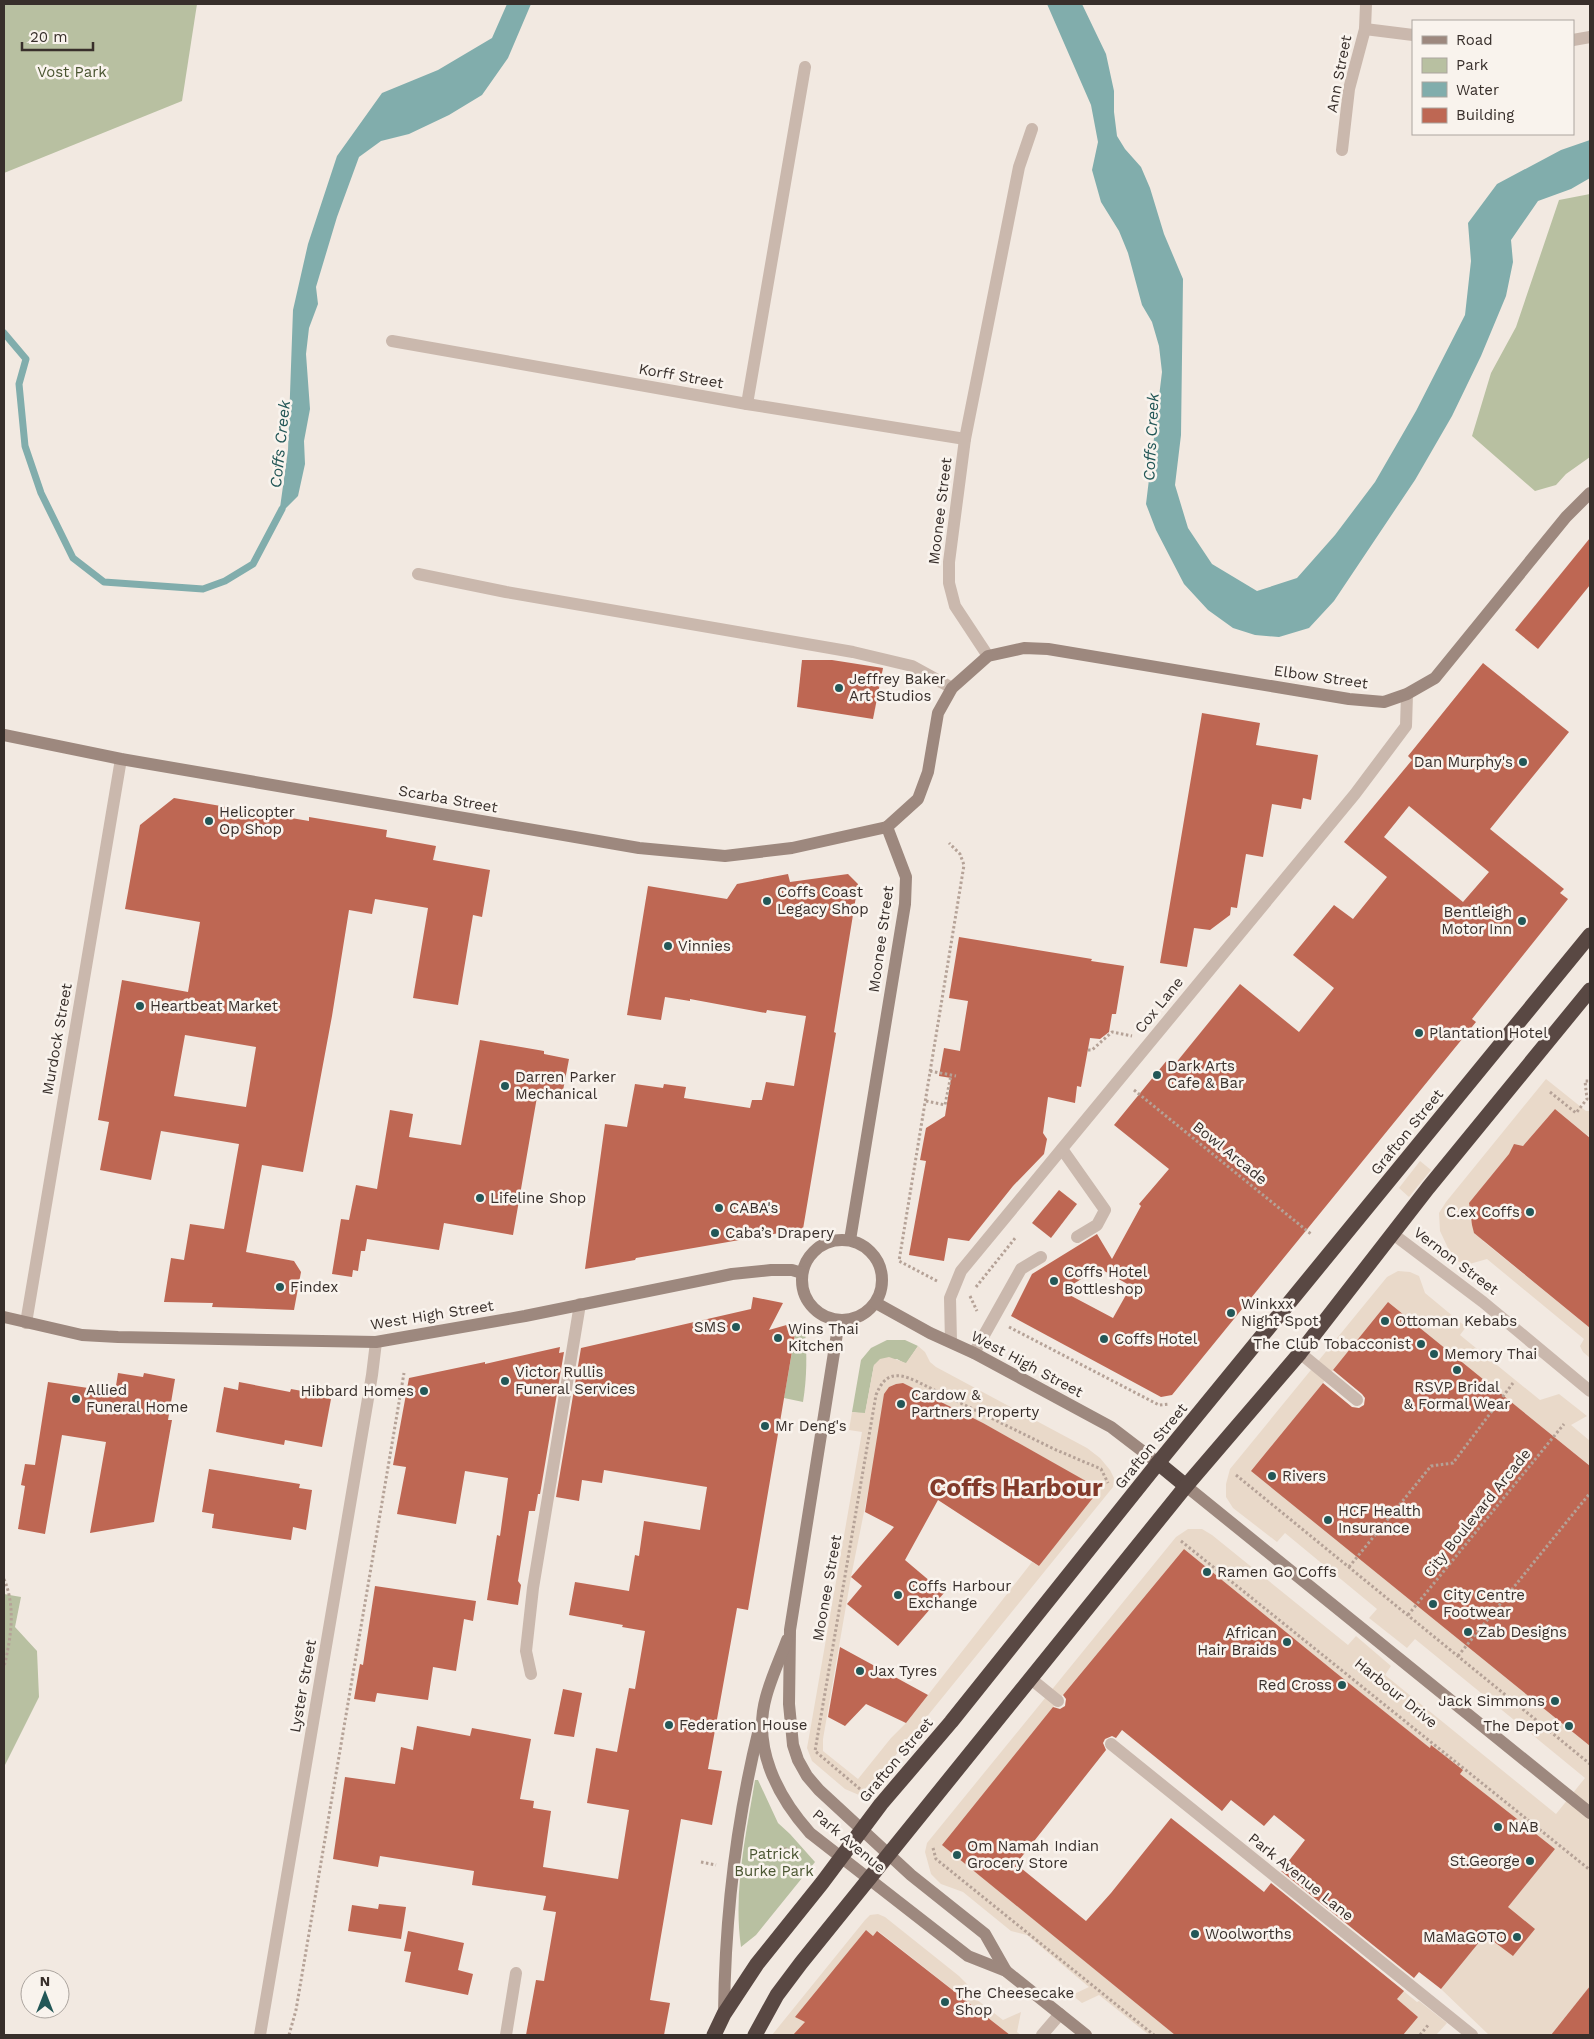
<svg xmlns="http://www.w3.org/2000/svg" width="1594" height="2039" viewBox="0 0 1594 2039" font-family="'Work Sans',sans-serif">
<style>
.green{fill:#b8c0a1}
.plaza{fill:#e9d9c9;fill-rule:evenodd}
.water{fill:#81adac}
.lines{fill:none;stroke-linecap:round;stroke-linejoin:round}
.stream{stroke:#81adac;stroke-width:7}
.building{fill:#be6753;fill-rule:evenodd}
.path{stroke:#b5a297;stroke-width:3;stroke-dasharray:2.5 2.5;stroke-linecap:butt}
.lane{stroke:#cab8ad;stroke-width:12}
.street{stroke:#cab8ad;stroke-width:12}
.secondary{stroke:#9d887e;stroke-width:12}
.highway{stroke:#594843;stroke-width:15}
.poi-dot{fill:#235757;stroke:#f9f3ed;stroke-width:2}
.labels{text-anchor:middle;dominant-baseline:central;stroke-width:5;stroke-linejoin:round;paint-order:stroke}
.park-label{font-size:15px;fill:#4a5531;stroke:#f9f3ed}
.street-label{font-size:15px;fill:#382f2b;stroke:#f9f3ed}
.poi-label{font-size:15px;fill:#382f2b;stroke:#f9f3ed;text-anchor:start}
.water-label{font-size:16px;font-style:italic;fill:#235757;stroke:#f9f3ed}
.town-label{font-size:25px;font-weight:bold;fill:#823a2a;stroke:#f9f3ed}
</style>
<rect width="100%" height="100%" fill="#f2e9e1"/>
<g class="green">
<path d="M4 4H197L182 101 4 173Z"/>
<path d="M1590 194V457L1566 474 1556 485 1535 491 1472 436 1491 373 1516 327 1559 200Z"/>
<path d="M796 1329 805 1330C807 1355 807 1377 803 1402L784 1398Z"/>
<path d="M887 1340H905L918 1346 906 1364 897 1359 874 1365 865 1414 852 1412 861 1360 871 1348Z"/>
<path d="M4 1594 21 1597 15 1627 37 1651 39 1697 4 1767Z"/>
<path d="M755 1780H758L778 1823 790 1834 815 1862 756 1935 741 1947C733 1891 746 1835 755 1780Z"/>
</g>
<g class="plaza">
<path d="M1546 1079 1586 1111H1590V1134L1588 1136 1555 1109 1523 1146 1517 1145 1511 1158 1469 1203 1471 1221 1474 1224 1473 1228 1475 1234 1482 1237 1488 1235 1483 1241 1590 1328V1358L1583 1352 1580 1346 1584 1339 1487 1259 1466 1265 1457 1261 1448 1248 1440 1231 1439 1213 1446 1202Z"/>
<path d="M1420 1161 1431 1170 1409 1197 1399 1188Z"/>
<path d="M1398 1271 1410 1272 1419 1276 1425 1293 1466 1327 1460 1335 1540 1400 1559 1394 1587 1416 1571 1425 1590 1441V1466L1388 1302 1252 1471 1590 1746V1986L1551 2035H1489L1441 1989 1555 1849 1460 1774 1462 1771 1431 1746 1430 1748 1335 1672 1184 1549 1058 1701 943 1845 1175 2035H1149L1099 1995 1082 2003 1072 1995 1089 1987 1027 1935 1011 1931 963 1892 941 1884 931 1874 925 1852 927 1843 1176 1537 1188 1529H1202L1212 1535 1348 1645 1356 1636 1391 1666 1385 1675 1556 1814 1585 1778 1415 1639 1407 1648 1369 1618 1377 1609 1285 1533 1277 1542 1233 1508 1226 1497V1484L1230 1469 1387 1277Z"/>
<path d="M918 1346 925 1352 930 1362 936 1367 1087 1448 1100 1458 1110 1470 1114 1478 1113 1487 869 1788 865 1793 859 1795 845 1789 812 1761 807 1748 809 1737 862 1432 849 1430 852 1412 865 1413 874 1365 880 1359 889 1357 906 1363ZM903 1383 981 1422 1099 1489 1039 1566 1032 1562 906 1723 891 1738 858 1779 823 1751V1739L851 1577 889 1387 896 1384Z"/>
<path d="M878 1914 885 1917 959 1976 968 1985 976 1999 1003 2020 1021 2012 1017 2032 1021 2035H1010L878 1931 873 1936 866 1930 837 1966 805 2022 799 2035H772L865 1920 870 1915Z"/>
<path d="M1396 1985 1417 2002 1419 2001 1447 2023 1436 2035H1393L1412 2012 1389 1993Z"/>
</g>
<g class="water">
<path d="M507 4H531L508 58 482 95 449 115 409 134 381 141 359 157 337 217 316 287 318 304 309 328 306 354 310 409 304 441 305 464 298 496 279 515 288 450 293 310 308 244 337 156 382 93 438 70 492 38Z"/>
<path d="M1047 4H1082L1106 54 1114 91V112L1117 136 1125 149 1141 167 1150 188 1164 234 1183 279 1181 435 1175 485 1188 528 1212 564 1257 591 1297 578 1335 535 1375 482 1416 411 1465 315 1471 261 1468 223 1497 184 1561 150 1590 140V178L1571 189 1538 201 1511 240 1513 262 1506 296 1481 356 1452 416 1415 480 1334 601 1309 628 1279 637 1255 635 1233 628 1208 610 1184 584 1156 530 1146 504 1162 372 1159 346 1152 322 1142 305 1128 253 1119 231 1101 202 1092 170 1098 142 1091 105Z"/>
</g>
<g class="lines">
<path class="stream" d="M4 333 26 359 19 384 25 446 41 493 73 558 104 582 203 589 225 581 253 564 282 509"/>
</g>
<g class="building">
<path d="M1590 538V585L1538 649 1515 630Z"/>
<path d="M802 660H832L883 668 873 719 797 707Z"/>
<path d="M1483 663 1569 732 1490 829 1564 889 1560 893 1568 899 1472 1019 1476 1022 1172 1395 1161 1397 1011 1316 1032 1274 1097 1234 1112 1259 1141 1206 1139 1204 1169 1169 1114 1125 1168 1059 1175 1064 1240 984 1299 1032 1334 988 1293 955 1334 905 1353 919 1387 877 1344 842 1412 760 1408 756ZM1409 806 1489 872 1463 902 1384 837ZM1099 1268 1131 1286 1113 1318 1062 1291Z"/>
<path d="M1202 713 1260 723 1256 745 1318 755 1311 800 1303 798 1301 809 1272 804 1263 857 1246 854 1237 908 1231 907 1230 915 1210 930 1194 928 1187 967 1160 963Z"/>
<path d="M174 798 309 821V817L387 830 386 837 436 846 433 860 490 870 482 917 473 915 458 1005 413 998 428 908 375 899 372 914 349 910 332 1016 303 1172 262 1165 246 1252 294 1261 301 1272 294 1310 212 1307 213 1303 164 1302 171 1258 184 1260 190 1224 224 1229 239 1144 161 1131 151 1180 100 1170 109 1122 98 1120 122 980 188 992 200 922 125 909 140 825ZM185 1035 256 1047 246 1107 174 1096Z"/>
<path d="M788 874 790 882 848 874 858 884 834 1032 836 1033 803 1229 636 1258 635 1260 585 1269 605 1124 627 1127 635 1084 663 1088 664 1084 686 1087 684 1098 750 1108 752 1100H762L766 1082 794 1086 806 1016 767 1010 766 1013 690 999V1001L665 997 661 1020 627 1015 648 886 727 899 737 884Z"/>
<path d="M959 937 1092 959 1091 961 1124 966 1116 1014H1112L1109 1032 1100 1039 1090 1038 1081 1087 1077 1086 1075 1103 1048 1097 1043 1133 1047 1139 1044 1154 1013 1186 969 1241 948 1238 944 1261 909 1255 926 1161 920 1160 926 1128 945 1116 951 1078 939 1076 944 1048 960 1051 968 1001 949 998Z"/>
<path d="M480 1040 544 1051V1054L569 1059 561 1101 537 1097 513 1235 444 1223 439 1250 367 1239 365 1251H361L358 1271 353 1270 352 1277 332 1274 341 1219 349 1220 356 1185 377 1189 390 1110 413 1114 409 1137 461 1145Z"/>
<path d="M1555 1109 1590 1138V1328L1474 1233 1472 1225 1469 1203 1509 1154 1514 1144 1523 1146Z"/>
<path d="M1059 1190 1077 1204 1051 1238 1032 1223Z"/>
<path d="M753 1297 783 1303 769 1330 797 1322 748 1610 737 1608 708 1769 722 1771 712 1825 681 1819 650 2000 670 2003 664 2035H526L536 1980 544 1981 556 1912 543 1910 546 1896 472 1885 474 1871 380 1856 378 1867 333 1859 345 1777 395 1784 401 1747 413 1750 417 1726 470 1736 472 1728 531 1739 520 1799 534 1801 533 1808 551 1811 543 1867 618 1879 629 1810 587 1803 596 1748 617 1752 629 1688 635 1689 645 1631 622 1627 623 1625 569 1615 575 1582 629 1591 635 1555 639 1556 644 1521 700 1530 707 1487 604 1470 602 1483 582 1480 579 1501 556 1497 581 1348 751 1309Z"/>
<path d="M1388 1302 1590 1466V1746L1251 1471 1323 1383 1352 1407 1359 1408 1364 1405 1365 1398 1362 1394 1333 1370Z"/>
<path d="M560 1347 559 1353 564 1352 540 1494H538L535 1511H529L518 1581 521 1585 518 1605 487 1600 497 1535 500 1536 508 1478 465 1471 456 1524 397 1514 406 1467 393 1465 409 1378 485 1362V1364Z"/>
<path d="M118 1373 143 1377 144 1373 175 1379 168 1420H172L154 1522 90 1533 106 1442 62 1435 45 1534 18 1529 25 1486 21 1485 25 1464 35 1465 48 1382 115 1392Z"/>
<path d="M239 1382 290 1392 291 1389 319 1394 318 1396 331 1399 322 1447 285 1440 284 1445 216 1432 224 1387 238 1390Z"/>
<path d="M903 1383 983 1423 1100 1489 1039 1566 938 1500 905 1560 944 1593 898 1646 847 1604 862 1586 851 1577 894 1527 865 1512 884 1394 889 1387 896 1384Z"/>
<path d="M209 1469 300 1484 299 1488 312 1490 306 1530 293 1527 291 1540 212 1528 214 1514 202 1512Z"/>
<path d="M1184 1549 1335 1672 1430 1748 1431 1745 1463 1770 1460 1774 1555 1849 1508 1907 1535 1929 1513 1956 1485 1935 1441 1989 1419 1972 1414 1978 1281 1871 1305 1840 1274 1815 1264 1826 1231 1800 1222 1811 1122 1730 1116 1738 1112 1736 1105 1739 1103 1743 1106 1750 1016 1864 1086 1921 1111 1893 1171 1818 1264 1892 1271 1883 1404 1991 1397 1999 1418 2017 1403 2035H1175L942 1845 1053 1707 1060 1709 1065 1706 1066 1699 1063 1695Z"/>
<path d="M375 1586 476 1601 473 1621 464 1619 456 1671 433 1667 428 1700 377 1693 375 1702 354 1699 360 1664 363 1665Z"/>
<path d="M840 1647 928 1695 906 1723 866 1704 845 1726 828 1717Z"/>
<path d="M563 1689 582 1693 574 1737 554 1734Z"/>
<path d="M379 1904 406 1907 401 1939 348 1931 352 1905 378 1909Z"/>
<path d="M866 1930 873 1936 877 1931 1010 2035H793L805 2022 795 2017Z"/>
<path d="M408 1931 464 1943 458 1970 473 1974 468 1995 405 1982 411 1952 404 1951Z"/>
<path d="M1590 1986V2035H1551Z"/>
</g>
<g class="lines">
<g class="path">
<path d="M1088 1050H1092L1112 1032 1132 1036"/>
<path d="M930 1071 956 1076"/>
<path d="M1134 1090 1311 1234"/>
<path d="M1550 1092 1576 1113 1587 1099 1585 1081H1590"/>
<path d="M926 1101 945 1105 951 1075"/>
<path d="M937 1281 899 1261 964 865 960 854 949 843"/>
<path d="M976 1287 1016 1237"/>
<path d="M970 1296 977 1311"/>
<path d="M1009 1327 1159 1405 1169 1404"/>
<path d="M1236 1475 1590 1764"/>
<path d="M1181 1541 1590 1870"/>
<path d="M1349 1567 1431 1466 1453 1463 1513 1383"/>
<path d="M4 1579C16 1607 11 1638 4 1667"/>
<path d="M1408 1615 1564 1424"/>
<path d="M1458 1656 1590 1493"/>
<path d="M860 1789 815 1751 876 1395C885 1373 896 1372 916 1381L1054 1449 1101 1469 1108 1483"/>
<path d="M933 1848 936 1859 1154 2035"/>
<path d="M752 1860 770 1850 797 1848"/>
<path d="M701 1862 716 1865"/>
<path d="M289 2035 296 2010 404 1373"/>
<path d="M1420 2035 1429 2024"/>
</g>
<g class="lane">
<path d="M747 404 805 67"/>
<path d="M418 574 506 592 853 652 912 666 952 688"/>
<path d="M1062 1149 1105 1210 1097 1225 1077 1237"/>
<path d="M974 1353 1021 1269 1041 1257"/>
<path d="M1300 1353 1357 1400"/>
<path d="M531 1674 526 1651 533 1588 580 1304"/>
<path d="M1031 1679 1058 1701"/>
<path d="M1111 1744 1472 2035"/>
<path d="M506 2035 516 1973"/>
<path d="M1042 2035 1060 2014"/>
</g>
<g class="street">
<path d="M1365 29 1413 35"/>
<path d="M1573 40 1590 37"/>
<path d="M1342 150 1349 89 1365 29 1366 4"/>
<path d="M392 341 747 404 965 439"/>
<path d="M988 656 955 606 949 583V562L965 439 1019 167 1032 129"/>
<path d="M1393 1234 1483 1302 1590 1391"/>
<path d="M26 1323 121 759"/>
<path d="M951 1342 950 1298 961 1271 1355 794 1406 726 1407 694"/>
<path d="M260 2035 372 1375 376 1342"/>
</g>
<g class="secondary">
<path d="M4 735 121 759 639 848 725 856 792 848 887 827"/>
<path d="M887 827 918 799 928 772 938 713 952 688 988 656 1024 648 1048 649 1349 699 1384 702 1407 694 1435 678 1566 517 1590 493"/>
<circle cx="842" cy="1280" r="40"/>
<path d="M850 1240 905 904 906 877 887 827"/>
<path d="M876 1303 930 1333 974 1353 1111 1427 1158 1463"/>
<path d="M4 1317 82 1335 118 1337 376 1342 525 1316 732 1274 771 1270H792L802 1273"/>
<path d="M839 1321 790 1630 789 1704 793 1745 798 1760 807 1776 819 1790 911 1875 985 1934 1006 1971"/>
<path d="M1186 1486 1590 1813"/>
<path d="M787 1640C780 1659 771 1678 766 1697 752 1747 777 1796 810 1833L968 1956 1006 1971 1086 2035"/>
<path d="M724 2014C725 1918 736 1822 759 1729"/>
</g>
<g class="highway">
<path d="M1158 1463 1186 1486"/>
<path d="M714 2035 724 2014 757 1964 822 1883 881 1804 951 1722 1158 1463 1590 935"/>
<path d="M755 2035 777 1995 801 1963 1186 1486 1300 1353 1428 1188 1590 990"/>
</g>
</g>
<g class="poi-dot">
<circle cx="839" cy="688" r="5"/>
<circle cx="1523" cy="762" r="5"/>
<circle cx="209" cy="821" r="5"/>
<circle cx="767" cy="901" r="5"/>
<circle cx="1522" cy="921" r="5"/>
<circle cx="668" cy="946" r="5"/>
<circle cx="140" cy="1006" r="5"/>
<circle cx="1419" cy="1033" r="5"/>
<circle cx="1157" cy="1075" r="5"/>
<circle cx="505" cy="1086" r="5"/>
<circle cx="480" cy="1198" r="5"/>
<circle cx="719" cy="1208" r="5"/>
<circle cx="1530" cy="1212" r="5"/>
<circle cx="715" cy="1233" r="5"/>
<circle cx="1054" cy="1281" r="5"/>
<circle cx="280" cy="1287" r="5"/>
<circle cx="1231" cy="1313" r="5"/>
<circle cx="1385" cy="1321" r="5"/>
<circle cx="736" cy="1327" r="5"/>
<circle cx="778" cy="1338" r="5"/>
<circle cx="1104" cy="1339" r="5"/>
<circle cx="1421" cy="1344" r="5"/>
<circle cx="1434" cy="1354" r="5"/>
<circle cx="1457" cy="1370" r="5"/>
<circle cx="505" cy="1381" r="5"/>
<circle cx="424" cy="1391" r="5"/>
<circle cx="76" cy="1399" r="5"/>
<circle cx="901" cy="1404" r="5"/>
<circle cx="765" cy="1426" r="5"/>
<circle cx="1272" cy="1476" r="5"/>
<circle cx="1328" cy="1520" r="5"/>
<circle cx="1207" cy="1572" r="5"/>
<circle cx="898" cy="1595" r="5"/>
<circle cx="1433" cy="1604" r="5"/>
<circle cx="1468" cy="1632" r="5"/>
<circle cx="1287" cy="1642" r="5"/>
<circle cx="860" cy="1671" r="5"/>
<circle cx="1342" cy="1685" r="5"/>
<circle cx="1555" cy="1701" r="5"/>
<circle cx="669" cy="1725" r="5"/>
<circle cx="1569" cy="1726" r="5"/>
<circle cx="1498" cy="1827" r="5"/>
<circle cx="957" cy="1855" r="5"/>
<circle cx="1530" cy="1861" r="5"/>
<circle cx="1195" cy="1934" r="5"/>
<circle cx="1517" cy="1937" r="5"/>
<circle cx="945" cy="2002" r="5"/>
</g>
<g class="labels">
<g class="park-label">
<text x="72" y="72">Vost Park</text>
<text x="774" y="1854">Patrick<tspan x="774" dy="17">Burke Park</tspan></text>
</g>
<g class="street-label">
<text transform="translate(1339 74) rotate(-79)">Ann Street</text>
<text transform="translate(681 376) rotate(10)">Korff Street</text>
<text transform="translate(940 511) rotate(-83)">Moonee Street</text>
<text transform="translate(1321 677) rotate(8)">Elbow Street</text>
<text transform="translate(448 799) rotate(10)">Scarba Street</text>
<text transform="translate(881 939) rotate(-82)">Moonee Street</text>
<text transform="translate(1159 1005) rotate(-51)">Cox Lane</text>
<text transform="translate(57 1039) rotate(-80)">Murdock Street</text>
<text transform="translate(1407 1132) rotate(-51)">Grafton Street</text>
<text transform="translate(1230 1153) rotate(39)">Bowl Arcade</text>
<text transform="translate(1456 1261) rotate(37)">Vernon Street</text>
<text transform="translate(432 1315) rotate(-9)">West High Street</text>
<text transform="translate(1027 1364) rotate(28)">West High Street</text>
<text transform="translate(1151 1446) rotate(-51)">Grafton Street</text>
<text transform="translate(1477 1513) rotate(-51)">City Boulevard Arcade</text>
<text transform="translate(827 1588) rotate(-80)">Moonee Street</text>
<text transform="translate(303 1686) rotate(-80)">Lyster Street</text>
<text transform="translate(1396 1693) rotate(39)">Harbour Drive</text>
<text transform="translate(896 1760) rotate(-50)">Grafton Street</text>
<text transform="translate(849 1841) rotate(40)">Park Avenue</text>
<text transform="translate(1301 1877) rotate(39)">Park Avenue Lane</text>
</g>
<g class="poi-label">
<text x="849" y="679">Jeffrey Baker<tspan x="849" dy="17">Art Studios</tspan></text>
<text x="1513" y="762" text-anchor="end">Dan Murphy's</text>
<text x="219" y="812">Helicopter<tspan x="219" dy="17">Op Shop</tspan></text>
<text x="777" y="892">Coffs Coast<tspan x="777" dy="17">Legacy Shop</tspan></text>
<text x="1512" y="912" text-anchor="end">Bentleigh<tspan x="1512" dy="17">Motor Inn</tspan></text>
<text x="678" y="946">Vinnies</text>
<text x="150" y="1006">Heartbeat Market</text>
<text x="1429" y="1033">Plantation Hotel</text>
<text x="1167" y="1066">Dark Arts<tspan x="1167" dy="17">Cafe &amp; Bar</tspan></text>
<text x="515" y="1077">Darren Parker<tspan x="515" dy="17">Mechanical</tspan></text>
<text x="490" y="1198">Lifeline Shop</text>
<text x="729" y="1208">CABA's</text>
<text x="1520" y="1212" text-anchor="end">C.ex Coffs</text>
<text x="725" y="1233">Caba’s Drapery</text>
<text x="1064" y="1272">Coffs Hotel<tspan x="1064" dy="17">Bottleshop</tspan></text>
<text x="290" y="1287">Findex</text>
<text x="1241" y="1304">Winkxx<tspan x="1241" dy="17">Night Spot</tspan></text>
<text x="1395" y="1321">Ottoman Kebabs</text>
<text x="726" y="1327" text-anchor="end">SMS</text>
<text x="788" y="1329">Wins Thai<tspan x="788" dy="17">Kitchen</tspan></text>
<text x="1114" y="1339">Coffs Hotel</text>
<text x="1411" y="1344" text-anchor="end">The Club Tobacconist</text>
<text x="1444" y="1354">Memory Thai</text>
<text x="515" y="1372">Victor Rullis<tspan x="515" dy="17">Funeral Services</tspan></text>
<text x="1457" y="1387" text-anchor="middle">RSVP Bridal<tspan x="1457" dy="17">&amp; Formal Wear</tspan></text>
<text x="86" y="1390">Allied<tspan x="86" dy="17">Funeral Home</tspan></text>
<text x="414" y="1391" text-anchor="end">Hibbard Homes</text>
<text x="911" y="1395">Cardow &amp;<tspan x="911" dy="17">Partners Property</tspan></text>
<text x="775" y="1426">Mr Deng's</text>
<text x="1282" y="1476">Rivers</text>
<text x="1338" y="1511">HCF Health<tspan x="1338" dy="17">Insurance</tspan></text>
<text x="1217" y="1572">Ramen Go Coffs</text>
<text x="908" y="1586">Coffs Harbour<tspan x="908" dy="17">Exchange</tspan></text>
<text x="1443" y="1595">City Centre<tspan x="1443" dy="17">Footwear</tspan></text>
<text x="1478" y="1632">Zab Designs</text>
<text x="1277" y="1633" text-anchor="end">African<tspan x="1277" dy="17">Hair Braids</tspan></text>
<text x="870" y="1671">Jax Tyres</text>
<text x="1332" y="1685" text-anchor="end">Red Cross</text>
<text x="1545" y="1701" text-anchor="end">Jack Simmons</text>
<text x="679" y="1725">Federation House</text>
<text x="1559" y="1726" text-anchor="end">The Depot</text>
<text x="1508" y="1827">NAB</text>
<text x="967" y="1846">Om Namah Indian<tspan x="967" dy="17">Grocery Store</tspan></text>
<text x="1520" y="1861" text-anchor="end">St.George</text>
<text x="1205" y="1934">Woolworths</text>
<text x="1507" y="1937" text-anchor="end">MaMaGOTO</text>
<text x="955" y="1993">The Cheesecake<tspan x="955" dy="17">Shop</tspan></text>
</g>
<g class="water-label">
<text transform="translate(1151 437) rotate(-87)">Coffs Creek</text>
<text transform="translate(280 444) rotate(-84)">Coffs Creek</text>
</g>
<g class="town-label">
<text x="1016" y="1487">Coffs Harbour</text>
</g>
</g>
<rect width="1594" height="2039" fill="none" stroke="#382f2b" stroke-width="10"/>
<rect x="1412" y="20" width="162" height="115" fill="#f9f3ed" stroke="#aca59f"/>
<rect x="1422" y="36" width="25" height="8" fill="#9d887e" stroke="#aca59f"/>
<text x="1456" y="45" font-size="15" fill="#382f2b">Road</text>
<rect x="1422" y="58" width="25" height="15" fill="#b8c0a1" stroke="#aca59f"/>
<text x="1456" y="70" font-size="15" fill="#382f2b">Park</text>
<rect x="1422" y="82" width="25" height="15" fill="#81adac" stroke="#aca59f"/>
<text x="1456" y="95" font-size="15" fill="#382f2b">Water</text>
<rect x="1422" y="108" width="25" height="15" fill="#be6753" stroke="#aca59f"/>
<text x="1456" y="120" font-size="15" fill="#382f2b">Building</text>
<g transform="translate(45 1994)"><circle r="24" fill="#f9f3ed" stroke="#aca59f"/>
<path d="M0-4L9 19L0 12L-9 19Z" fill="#235757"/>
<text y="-8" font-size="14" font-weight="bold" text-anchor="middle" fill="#382f2b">N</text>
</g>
<path d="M22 42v8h71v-8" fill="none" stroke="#382f2b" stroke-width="2.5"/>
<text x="30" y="42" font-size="15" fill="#382f2b" stroke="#f9f3ed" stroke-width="4" paint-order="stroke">20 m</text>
</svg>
